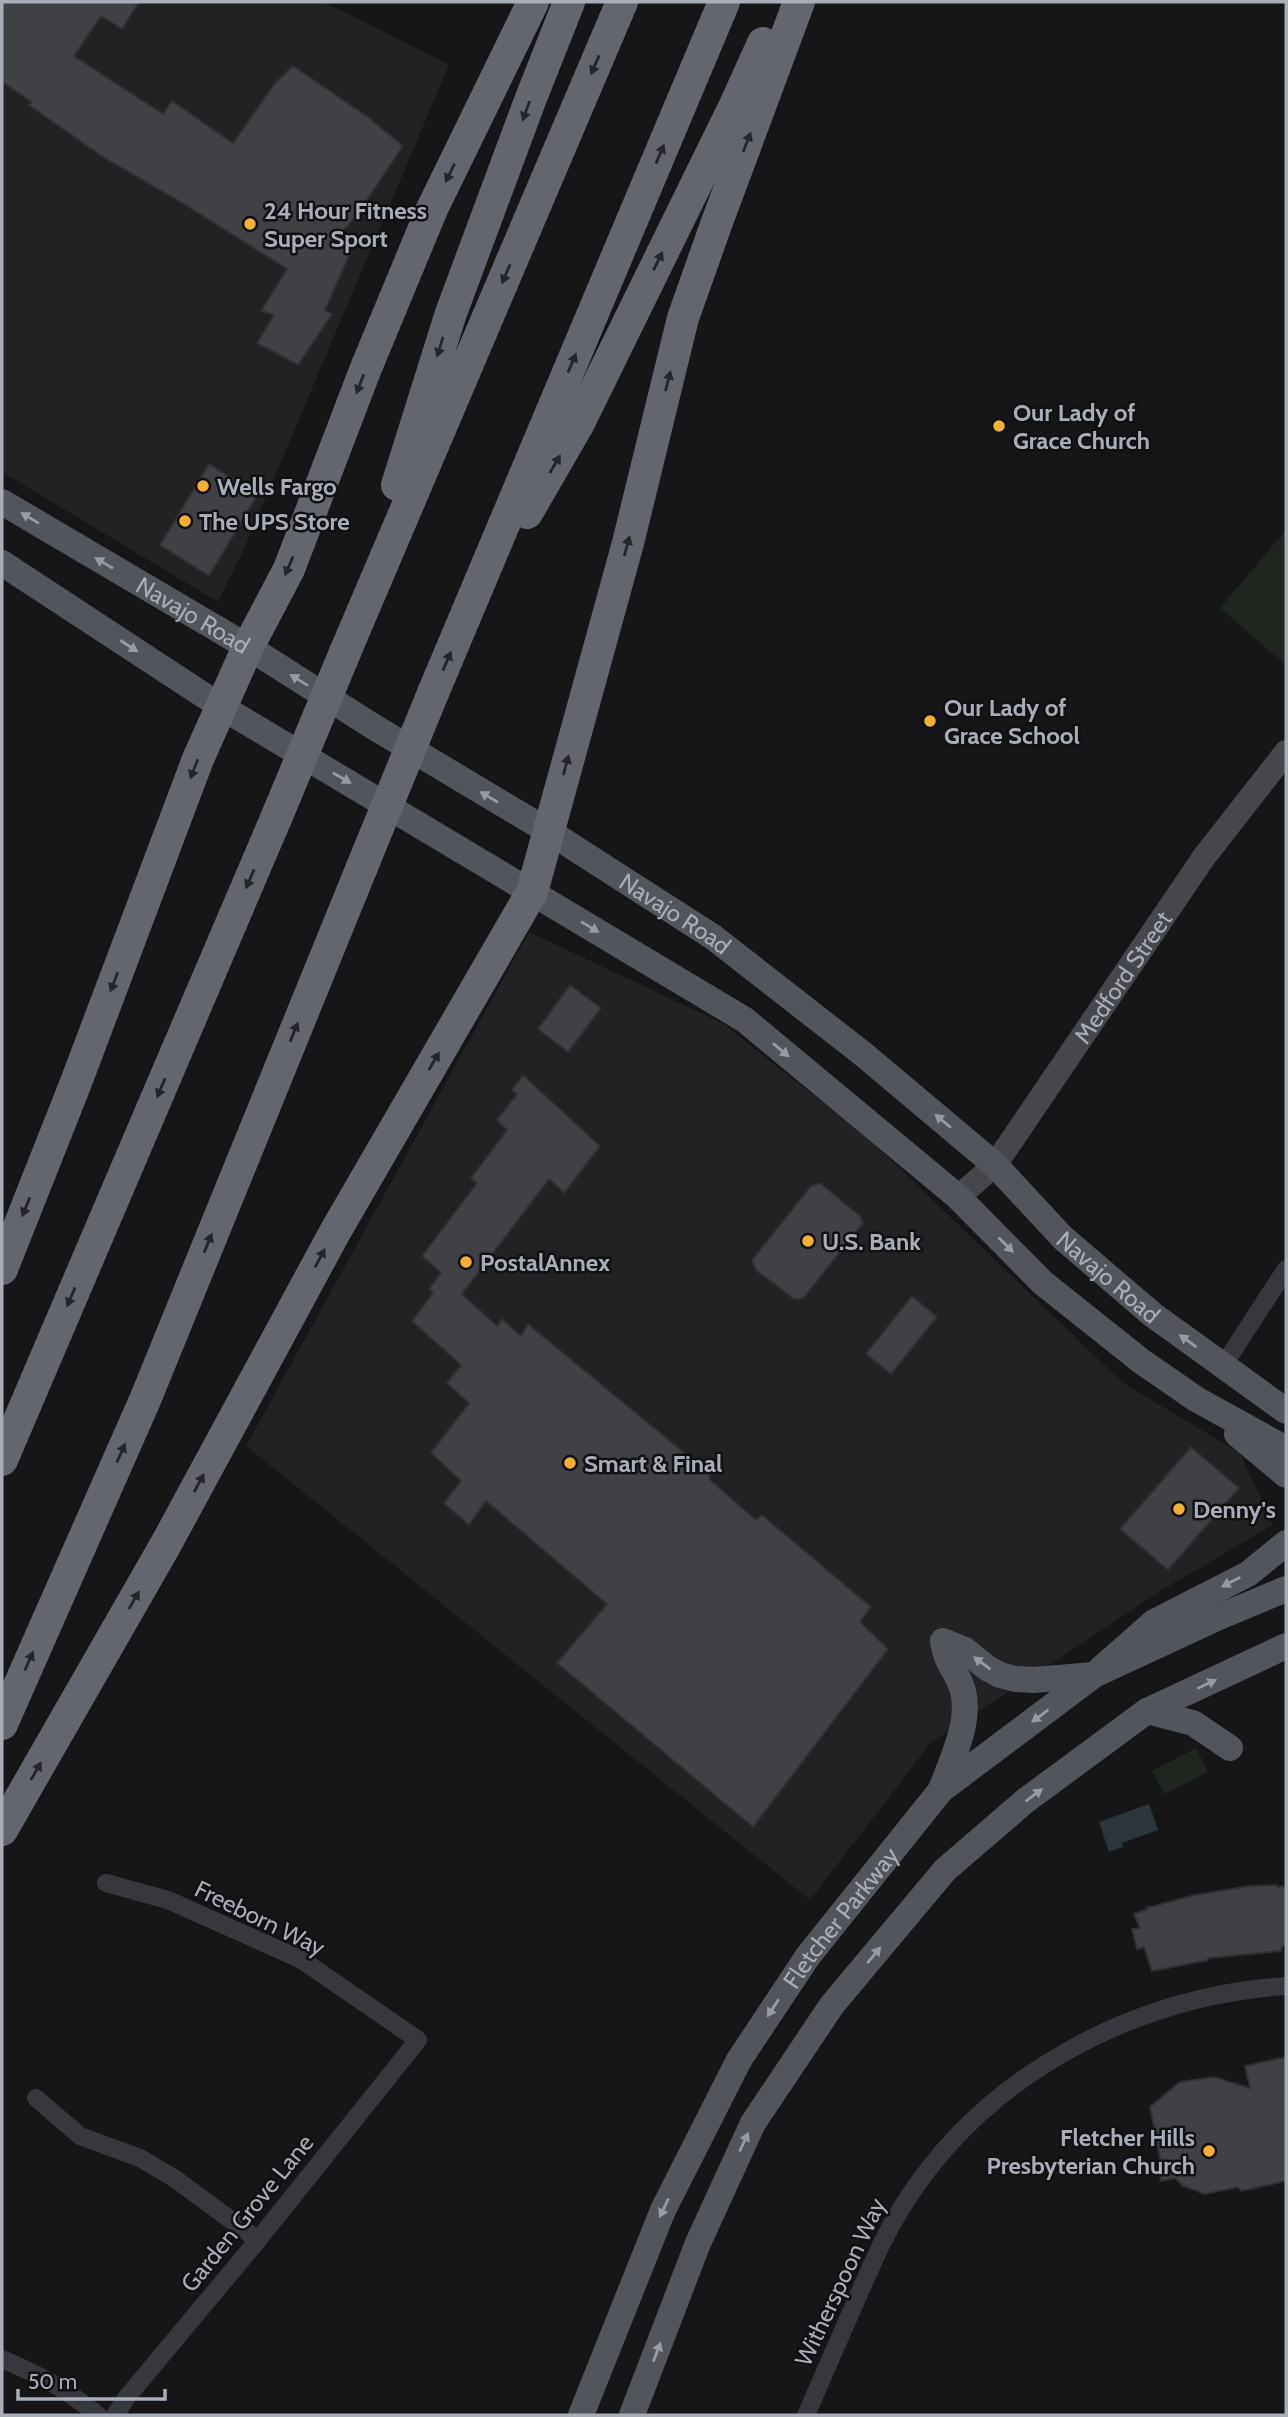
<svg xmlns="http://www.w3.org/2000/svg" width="1288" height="2417" viewBox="0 0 1288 2417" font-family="Cabin,sans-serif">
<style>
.built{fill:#222225}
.green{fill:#1e261f}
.water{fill:#2c353c}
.building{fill:#404145;stroke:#303034;stroke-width:2}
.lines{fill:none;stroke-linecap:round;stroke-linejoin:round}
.street{stroke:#37383d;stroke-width:18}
.secondary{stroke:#45474d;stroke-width:24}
.primary{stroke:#53555c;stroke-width:26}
.highway{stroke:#63666e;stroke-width:32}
.highway-bridge{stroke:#63666e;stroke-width:32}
.oneway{fill:#26262a}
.oneway2{fill:#979ba6}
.poi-dot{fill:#f2b134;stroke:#111113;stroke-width:2.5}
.labels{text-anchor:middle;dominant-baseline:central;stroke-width:5;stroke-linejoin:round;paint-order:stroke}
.poi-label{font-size:24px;font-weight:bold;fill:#a8adb8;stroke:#111113;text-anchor:start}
.street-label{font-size:24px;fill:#a8adb8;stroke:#111113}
</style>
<rect width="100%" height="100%" fill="#161618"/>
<g class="built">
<path d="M2 2H324L449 65 244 549 218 602 2 472Z"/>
<path d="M529 932 722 1023 867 1137 1123 1383 1240 1453 1273 1525 1162 1590 930 1744 810 1900 246 1446Z"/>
</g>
<g class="green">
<path d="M1286 530V665L1220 608Z"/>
<path d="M1196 1748 1208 1772 1164 1794 1152 1771Z"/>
</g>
<path class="water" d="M1149 1804 1158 1830 1122 1843 1123 1847 1109 1852 1099 1822Z"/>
<g class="building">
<path d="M2 2H139L122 29 101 16 74 56 163 114 172 101 233 143 275 83 293 66 368 117 403 146 357 215 335 240 351 251 325 310 332 314 298 365 257 343 274 315 261 311 287 269 184 204 103 157 29 105 32 102 2 82Z"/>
<path d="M209 464 258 494 209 576 160 545Z"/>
<path d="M570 985 601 1008 568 1052 538 1029Z"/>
<path d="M523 1075 600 1146 564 1193 549 1179 462 1294 497 1326 502 1319 521 1336 528 1324 710 1474V1480L756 1520 762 1515 871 1607 860 1622 888 1649 753 1827 557 1663 607 1604 486 1501 469 1525 444 1503 461 1481 431 1453 469 1403 447 1383 461 1365 412 1321 433 1293 429 1289 441 1273 422 1256 477 1183 471 1178 507 1130 497 1120 517 1094 512 1090Z"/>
<path d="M820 1183 860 1216 863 1223 805 1296 800 1299H794L756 1270 752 1260 811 1186Z"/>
<path d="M912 1296 937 1317 891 1374 866 1354Z"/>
<path d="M1191 1447 1239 1488 1168 1570 1120 1529Z"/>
<path d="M1277 1885V1887L1286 1886V1946H1282L1281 1951 1209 1958 1208 1960 1152 1971 1144 1947 1137 1949 1132 1929 1140 1928 1134 1914 1147 1910 1146 1908 1195 1895 1250 1886Z"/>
<path d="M1286 2057V2181L1241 2191 1238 2187 1205 2194 1183 2186 1175 2178 1161 2181 1158 2166 1161 2164 1150 2107 1180 2082 1214 2077 1250 2088 1245 2066Z"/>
</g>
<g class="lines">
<g class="street">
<path d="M1223 1366 1286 1269"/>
<path d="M106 1883 168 1900 302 1960 418 2040 258 2240 127 2397 115 2415"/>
<path d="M36 2098 80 2136 140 2158 174 2178 258 2240"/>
<path d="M2 2359C42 2376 64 2388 98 2415"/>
<path d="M806 2415C822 2378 838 2341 855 2303 870 2269 884 2235 904 2204 986 2074 1135 1996 1286 1986"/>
</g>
<path class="secondary" id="s1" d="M958 1197 995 1165 1204 857 1286 752"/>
<g class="primary">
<path id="s2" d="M2 502 248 647 374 727 548 831 713 937 863 1054 995 1165 1063 1238 1153 1315 1286 1411"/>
<path d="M2 563 220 706 745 1020 958 1197 1043 1283 1141 1361 1196 1399 1286 1449"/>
<path d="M1237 1434 1286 1475"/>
<path d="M1147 1711 1193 1723 1230 1748"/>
<path d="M941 1790C951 1761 971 1723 963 1691 958 1672 945 1662 943 1641L965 1650 987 1668 1000 1675 1015 1679 1034 1680 1094 1675 1154 1622 1248 1574 1286 1543"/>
<path id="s3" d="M581 2415 663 2210 739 2060 808 1956 941 1790 1094 1675 1219 1617 1286 1589"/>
<path d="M632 2415 698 2243 753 2123 832 2005 945 1870 1025 1801 1147 1711 1286 1646"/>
</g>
<g class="highway">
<path d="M397 485 451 313 531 98 569 2"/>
<path d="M527 513 579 423 735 105 763 43"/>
<path d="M346 650 622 2"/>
<path d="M433 693 724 2"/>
<path d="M2 1269 75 1085 198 759 248 647 289 569 366 368 432 209 533 2"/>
<path d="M2 1460 277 816"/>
<path d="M2 1724 145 1400 362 867"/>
<path d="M2 1830 166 1544 335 1232 532 892 628 543 683 318 717 222 799 2"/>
</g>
<g class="highway-bridge">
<path d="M277 816 346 650"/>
<path d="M362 867 433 693"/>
</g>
</g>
<defs><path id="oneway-solid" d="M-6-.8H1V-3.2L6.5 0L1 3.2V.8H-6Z" transform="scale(1.75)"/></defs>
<g class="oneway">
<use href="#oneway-solid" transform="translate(595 65) rotate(113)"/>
<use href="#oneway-solid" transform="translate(526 111) rotate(110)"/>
<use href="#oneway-solid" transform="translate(747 142) rotate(-69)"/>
<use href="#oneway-solid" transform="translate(660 154) rotate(-67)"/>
<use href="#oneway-solid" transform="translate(450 173) rotate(116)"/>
<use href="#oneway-solid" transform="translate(658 261) rotate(-64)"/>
<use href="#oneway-solid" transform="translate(506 274) rotate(113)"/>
<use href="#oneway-solid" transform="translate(440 347) rotate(107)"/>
<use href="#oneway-solid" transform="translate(572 363) rotate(-67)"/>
<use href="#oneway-solid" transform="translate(668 381) rotate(-76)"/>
<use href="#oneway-solid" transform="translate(360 384) rotate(111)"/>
<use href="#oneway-solid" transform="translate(555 464) rotate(-60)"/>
<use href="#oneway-solid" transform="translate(627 546) rotate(-75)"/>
<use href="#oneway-solid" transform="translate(289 566) rotate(113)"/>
<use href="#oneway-solid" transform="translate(447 661) rotate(-67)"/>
<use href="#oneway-solid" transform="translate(566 765) rotate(-75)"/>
<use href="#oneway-solid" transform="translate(194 769) rotate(111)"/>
<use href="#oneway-solid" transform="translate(250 879) rotate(113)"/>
<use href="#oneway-solid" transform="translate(114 982) rotate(111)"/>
<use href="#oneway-solid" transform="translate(294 1032) rotate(-68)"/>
<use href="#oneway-solid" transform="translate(434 1061) rotate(-60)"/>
<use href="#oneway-solid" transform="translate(161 1088) rotate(113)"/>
<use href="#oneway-solid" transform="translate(26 1207) rotate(112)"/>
<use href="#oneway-solid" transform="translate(208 1243) rotate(-68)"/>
<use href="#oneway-solid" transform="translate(320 1258) rotate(-62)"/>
<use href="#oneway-solid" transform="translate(71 1297) rotate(113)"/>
<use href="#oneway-solid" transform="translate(121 1453) rotate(-66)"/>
<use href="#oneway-solid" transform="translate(199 1483) rotate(-62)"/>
<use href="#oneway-solid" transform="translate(134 1600) rotate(-60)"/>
<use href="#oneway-solid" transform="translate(29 1661) rotate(-66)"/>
<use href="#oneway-solid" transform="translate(36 1771) rotate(-60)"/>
</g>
<g class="oneway2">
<use href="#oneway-solid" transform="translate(30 518) rotate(-149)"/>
<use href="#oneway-solid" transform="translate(104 563) rotate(-149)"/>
<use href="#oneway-solid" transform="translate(129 646) rotate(33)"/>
<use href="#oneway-solid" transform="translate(299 680) rotate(-148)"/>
<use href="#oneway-solid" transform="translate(342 778) rotate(30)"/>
<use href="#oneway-solid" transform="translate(489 797) rotate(-149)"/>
<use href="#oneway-solid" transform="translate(590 927) rotate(31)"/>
<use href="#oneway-solid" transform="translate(781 1050) rotate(40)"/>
<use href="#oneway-solid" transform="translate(943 1121) rotate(-140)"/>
<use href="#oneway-solid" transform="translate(1006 1245) rotate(45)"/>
<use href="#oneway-solid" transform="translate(1188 1341) rotate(-144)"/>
<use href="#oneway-solid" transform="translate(1231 1582) rotate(153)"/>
<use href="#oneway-solid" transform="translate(982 1663) rotate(-143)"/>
<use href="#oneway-solid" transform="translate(1207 1684) rotate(-25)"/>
<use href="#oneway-solid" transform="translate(1040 1716) rotate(143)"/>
<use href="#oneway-solid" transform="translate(1034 1795) rotate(-37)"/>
<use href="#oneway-solid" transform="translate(874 1955) rotate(-50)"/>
<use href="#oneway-solid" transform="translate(773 2008) rotate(123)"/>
<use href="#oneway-solid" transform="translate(744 2142) rotate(-65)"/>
<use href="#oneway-solid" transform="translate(664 2208) rotate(115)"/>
<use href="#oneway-solid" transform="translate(657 2352) rotate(-69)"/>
</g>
<g class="poi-dot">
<circle cx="250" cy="224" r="7"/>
<circle cx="999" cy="426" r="7"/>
<circle cx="203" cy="486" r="7"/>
<circle cx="185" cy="521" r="7"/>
<circle cx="930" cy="721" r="7"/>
<circle cx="808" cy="1241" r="7"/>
<circle cx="466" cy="1262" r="7"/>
<circle cx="570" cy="1463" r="7"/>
<circle cx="1179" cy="1509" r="7"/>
<circle cx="1209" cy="2151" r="7"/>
</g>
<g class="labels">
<g class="poi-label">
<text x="264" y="210">24 Hour Fitness<tspan x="264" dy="28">Super Sport</tspan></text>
<text x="1013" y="412">Our Lady of<tspan x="1013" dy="28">Grace Church</tspan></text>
<text x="217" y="486">Wells Fargo</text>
<text x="199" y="521">The UPS Store</text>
<text x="944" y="707">Our Lady of<tspan x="944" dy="28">Grace School</tspan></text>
<text x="822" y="1241">U.S. Bank</text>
<text x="480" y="1262">PostalAnnex</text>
<text x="584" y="1463">Smart &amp; Final</text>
<text x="1193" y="1509">Denny's</text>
<text x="1195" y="2137" text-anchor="end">Fletcher Hills<tspan x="1195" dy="28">Presbyterian Church</tspan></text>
</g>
<g class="street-label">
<text stroke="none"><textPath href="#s2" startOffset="222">Navajo Road</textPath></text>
<text stroke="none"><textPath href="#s2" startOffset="789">Navajo Road</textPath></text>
<text stroke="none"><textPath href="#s1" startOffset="276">Medford Street</textPath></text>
<text stroke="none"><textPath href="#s2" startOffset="1356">Navajo Road</textPath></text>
<text transform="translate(260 1918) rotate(26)">Freeborn Way</text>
<text stroke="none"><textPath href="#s3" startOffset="564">Fletcher Parkway</textPath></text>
<text transform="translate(247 2213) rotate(-51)">Garden Grove Lane</text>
<text transform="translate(840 2282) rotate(-65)">Witherspoon Way</text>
</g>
</g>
<rect width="1288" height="2417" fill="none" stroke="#a8adb8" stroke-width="7"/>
<path d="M18 2389v10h147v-10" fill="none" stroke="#a8adb8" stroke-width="3.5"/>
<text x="28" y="2389" font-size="21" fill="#a8adb8" stroke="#111113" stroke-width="5" paint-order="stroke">50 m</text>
</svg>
